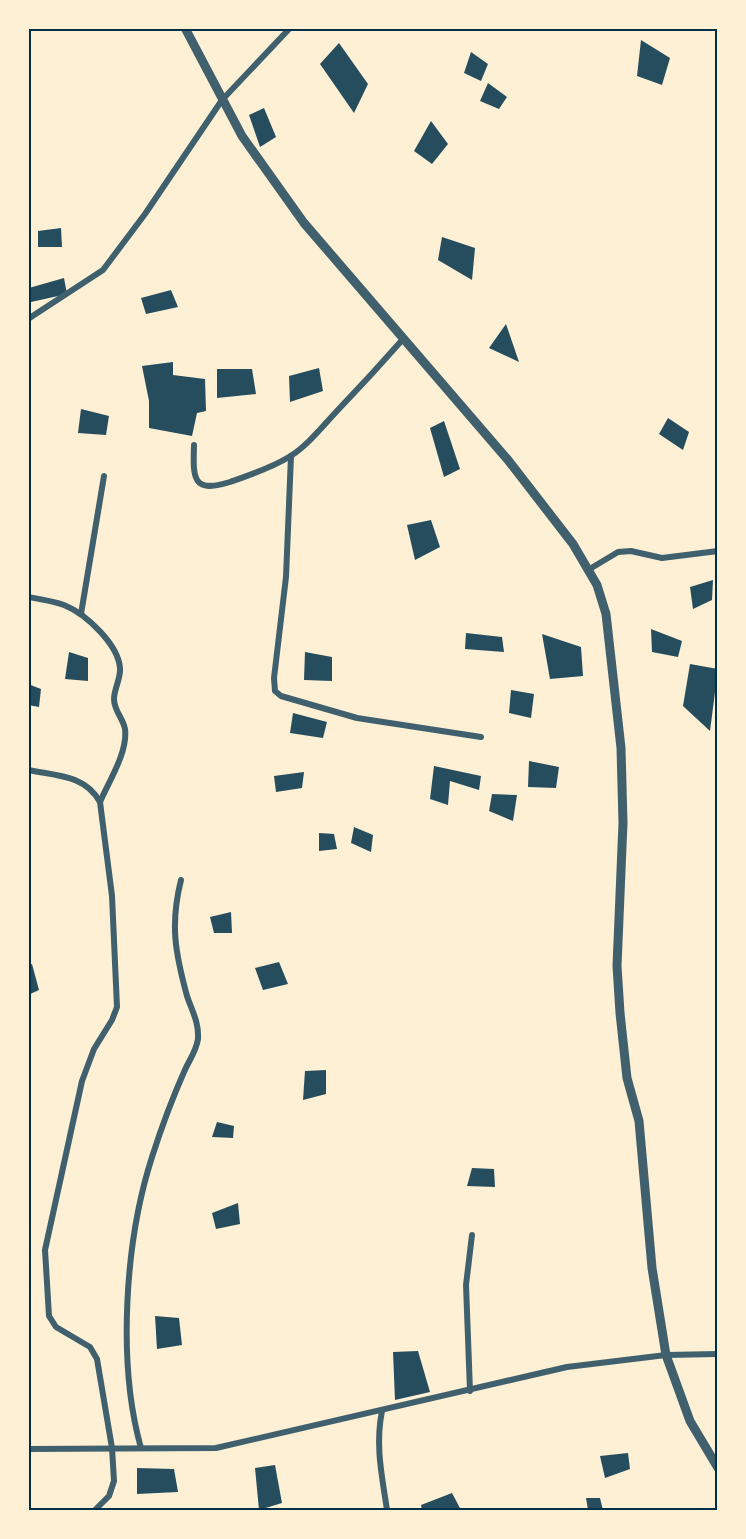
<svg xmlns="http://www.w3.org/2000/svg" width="746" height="1539" viewBox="0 0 746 1539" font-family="'Titillium Web',sans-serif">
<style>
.building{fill:#264d5e}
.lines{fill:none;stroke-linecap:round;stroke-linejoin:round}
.minor{stroke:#3f606c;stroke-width:6}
.tertiary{stroke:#3f606c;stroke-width:9}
.neatline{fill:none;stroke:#003049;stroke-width:2}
</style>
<rect width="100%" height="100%" fill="#fdf0d5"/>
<g class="building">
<path d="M641 40 670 58 662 85 637 76Z"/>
<path d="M339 43 368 84 354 113 320 64Z"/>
<path d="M471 52 488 64 481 81 464 73Z"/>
<path d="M488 83 507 97 499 109 480 101Z"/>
<path d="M264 108 276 137 260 147 249 115Z"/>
<path d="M431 121 448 144 432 164 414 151Z"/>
<path d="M61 228 62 247H38V231Z"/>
<path d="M442 237 475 248 472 280 438 260Z"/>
<path d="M64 278 67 294 31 302 29 288Z"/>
<path d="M171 290 178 307 146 314 141 298Z"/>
<path d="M506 324 519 362 489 348Z"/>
<path d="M173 362V375L205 379 206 411 197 413 192 436 149 428V401L142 366Z"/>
<path d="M319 368 323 391 290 402 289 376Z"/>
<path d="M217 369H252L256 394 217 398Z"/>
<path d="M81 409 109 416 106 435 78 433Z"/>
<path d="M668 418 689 432 683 450 659 434Z"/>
<path d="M444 421 460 469 444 477 430 428Z"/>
<path d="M431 520 440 547 415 560 407 525Z"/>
<path d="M713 580 712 600 693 609 690 587Z"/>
<path d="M651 629 682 641 678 657 652 652Z"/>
<path d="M466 633 502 637 504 652 465 649Z"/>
<path d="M542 634 581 647 583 676 550 679Z"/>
<path d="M69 652 88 658V681L65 679Z"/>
<path d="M305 652 332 657V681L304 680Z"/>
<path d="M690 664 718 669 710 731 683 706Z"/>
<path d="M28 684 41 689 39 707 28 705Z"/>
<path d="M511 690 534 694 531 718 509 713Z"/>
<path d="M293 713 327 722 323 738 290 733Z"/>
<path d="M529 761 559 767 556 788 528 787Z"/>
<path d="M434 766 481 776 479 790 450 781 448 805 430 799Z"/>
<path d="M304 772 302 788 276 792 274 776Z"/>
<path d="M492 794 517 795 513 821 489 811Z"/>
<path d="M354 827 373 835 371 852 351 843Z"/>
<path d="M319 833 334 834 337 849 319 851Z"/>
<path d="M231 912 232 933H214L210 917Z"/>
<path d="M279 962 288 984 263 990 255 968Z"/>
<path d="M32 964 39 990 28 995V965Z"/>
<path d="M326 1070V1094L303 1100 305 1071Z"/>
<path d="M217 1122 234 1126 233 1138 212 1137Z"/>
<path d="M472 1168 494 1169 495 1187 467 1186Z"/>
<path d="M238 1203 240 1224 216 1229 212 1213Z"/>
<path d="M155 1316 179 1318 182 1345 157 1349Z"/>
<path d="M418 1351 430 1392 395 1400 393 1352Z"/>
<path d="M628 1453 630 1469 605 1478 600 1456Z"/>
<path d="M275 1465 282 1503 259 1510 255 1468Z"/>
<path d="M137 1468 174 1469 178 1492 137 1494Z"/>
<path d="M452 1493 461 1510H422L421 1505Z"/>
<path d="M586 1498H600L603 1510H588Z"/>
</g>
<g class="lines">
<g class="minor">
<path d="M28 319 103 270 145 214 222 100 290 28"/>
<path d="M194 445C193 478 192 494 230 482 250 475 271 468 289 457 307 446 322 427 336 412 359 388 382 363 404 338"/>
<path d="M291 456 286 577 274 678 275 691 281 696 357 718 481 737"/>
<path d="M588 570 618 552 631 551 662 558 718 551"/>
<path d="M28 597C40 599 53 601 64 605 86 614 118 644 120 668 121 678 114 689 114 699 114 711 123 718 125 729 128 752 109 781 100 802"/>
<path d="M81 614 104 476"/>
<path d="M28 770C57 776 85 775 100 802L112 896 117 1007 112 1020 94 1049 82 1081 45 1250 49 1316 56 1327 90 1347 97 1359 112 1448 114 1481 109 1496 95 1510"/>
<path d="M470 1391 466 1285 472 1235"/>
<path d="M382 1411C375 1445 382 1476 387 1510"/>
<path d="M141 1448C117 1363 125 1241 152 1157 161 1129 172 1099 184 1072 189 1060 196 1052 198 1039 199 1022 192 1011 187 996 175 952 170 924 181 880"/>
<path d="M28 1449 216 1448 567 1367 666 1355 718 1354"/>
</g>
<path class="tertiary" d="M185 28 242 136 304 223 508 460 573 544 597 585 606 614 621 748 623 823 617 966 620 1013 627 1078 639 1121 652 1268 666 1355 690 1421 718 1468"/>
</g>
<rect width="746" height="1539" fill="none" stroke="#fdf0d5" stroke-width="60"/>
<rect x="30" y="30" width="686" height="1479" class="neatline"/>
</svg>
